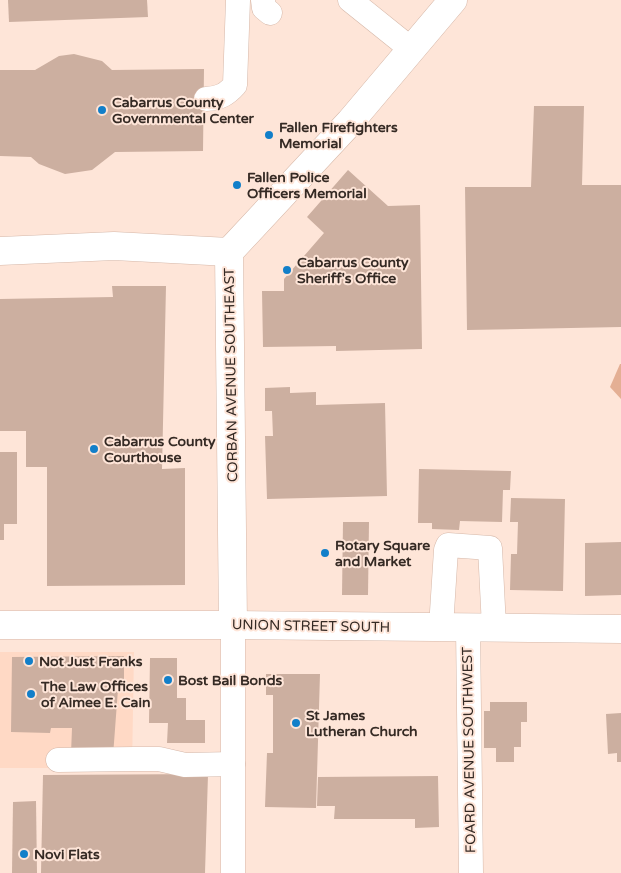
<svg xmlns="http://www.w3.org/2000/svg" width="621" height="873" viewBox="0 0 621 873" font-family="'Varela Round',sans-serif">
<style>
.built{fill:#ffd9c5}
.green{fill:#e4af94}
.building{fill:#ccafa0}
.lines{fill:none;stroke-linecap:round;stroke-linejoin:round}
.minor-casing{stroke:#d6b8a9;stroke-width:25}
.major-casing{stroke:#d6b8a9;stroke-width:29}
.minor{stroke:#fff;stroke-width:24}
.major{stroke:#fff;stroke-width:28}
.poi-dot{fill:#127fc9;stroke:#fee5d8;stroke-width:2}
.labels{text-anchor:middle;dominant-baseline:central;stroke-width:4;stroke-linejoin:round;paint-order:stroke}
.poi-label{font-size:14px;font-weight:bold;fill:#352a24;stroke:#fee5d8;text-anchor:start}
.street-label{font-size:14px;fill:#352a24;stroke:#fee5d8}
</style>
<rect width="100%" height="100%" fill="#fee5d8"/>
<path class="built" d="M0 652H134L132 768H0Z"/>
<path class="green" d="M620 364H621V399L610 387Z"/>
<g class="building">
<path d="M8 0H147L148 17 9 22Z"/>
<path d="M74 54 102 61 112 70 204 69 203 151 115 152 92 170 65 174 39 164 31 157 0 156V70H35L59 56Z"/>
<path d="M534 106H584L582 185H621V327L467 330 465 187H531Z"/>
<path d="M348 170 388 206 420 205 422 349 336 351V346L263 347 262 291H284V279L324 233 307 217Z"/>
<path d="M112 286H166L162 469 185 468V585L47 586V467H26V431H0V299L113 297Z"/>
<path d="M290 387V393L316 392V405L385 403 387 496 267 499 265 436H273L272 411H265V388Z"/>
<path d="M0 452H17V524H4V540H0Z"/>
<path d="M419 469 511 471 510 490H503L502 522 460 521 459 530 432 529V523H418Z"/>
<path d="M511 498 565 499 563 591 510 590 511 554H517L518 522H510Z"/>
<path d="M343 522H369L368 595H342Z"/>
<path d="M621 542V595L585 596V543Z"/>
<path d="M124 656V689H118L113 756 71 754 72 728H51L50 733 11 732 12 657Z"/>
<path d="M150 658H177V698H186V720H205V743H167L168 723H149Z"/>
<path d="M266 674H320L316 808 265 807 267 753H273V695H266Z"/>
<path d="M490 702H527V722H521V747H514V762H496V748H484V711H490Z"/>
<path d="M621 713V762H617V753L608 754 606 714Z"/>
<path d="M208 774 205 873H41L43 775Z"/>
<path d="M438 776 439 827 415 828V819H334L335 806H317L318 777Z"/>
<path d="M36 801 37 873H12L13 802Z"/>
</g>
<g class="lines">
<defs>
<g id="minor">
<path d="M263 0 264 8 270 13"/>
<path d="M350 0 411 49"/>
<path d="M206 99C220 98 226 95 235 85L238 0"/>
<path d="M233 625V873"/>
<path d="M441 627 446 550 448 545 490 548 494 627"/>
<path d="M468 627 471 873"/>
<path d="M58 760 135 759H159L185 765 233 764"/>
</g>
<g id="major">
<path d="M0 251 114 246 229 252"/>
<path d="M0 625H233L621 629"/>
<path d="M233 625 229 252 350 122 453 0"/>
</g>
</defs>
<use href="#minor" class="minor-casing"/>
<use href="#major" class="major-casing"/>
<use href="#minor" class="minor"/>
<use href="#major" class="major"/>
</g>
<g class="poi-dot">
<circle cx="102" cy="110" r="5"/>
<circle cx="269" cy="135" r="5"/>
<circle cx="237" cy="185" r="5"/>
<circle cx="287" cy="270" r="5"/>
<circle cx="94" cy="449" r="5"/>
<circle cx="325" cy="553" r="5"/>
<circle cx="29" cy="661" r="5"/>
<circle cx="168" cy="680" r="5"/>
<circle cx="31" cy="694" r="5"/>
<circle cx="296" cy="723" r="5"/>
<circle cx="24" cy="854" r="5"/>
</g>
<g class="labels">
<g class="poi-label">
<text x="112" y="102">Cabarrus County<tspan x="112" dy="16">Governmental Center</tspan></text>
<text x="279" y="127">Fallen Firefighters<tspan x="279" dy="16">Memorial</tspan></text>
<text x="247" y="177">Fallen Police<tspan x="247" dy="16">Officers Memorial</tspan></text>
<text x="297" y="262">Cabarrus County<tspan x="297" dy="16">Sheriff's Office</tspan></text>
<text x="104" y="441">Cabarrus County<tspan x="104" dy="16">Courthouse</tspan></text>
<text x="335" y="545">Rotary Square<tspan x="335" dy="16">and Market</tspan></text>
<text x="39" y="661">Not Just Franks</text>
<text x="178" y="680">Bost Bail Bonds</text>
<text x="41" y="686">The Law Offices<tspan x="41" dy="16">of Aimee E. Cain</tspan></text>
<text x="306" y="715">St James<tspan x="306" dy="16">Lutheran Church</tspan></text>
<text x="34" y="854">Novi Flats</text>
</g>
<g class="street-label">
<text transform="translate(231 375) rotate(-91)">CORBAN AVENUE SOUTHEAST</text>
<text transform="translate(311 626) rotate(1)">UNION STREET SOUTH</text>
<text transform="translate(469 750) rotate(-91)">FOARD AVENUE SOUTHWEST</text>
</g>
</g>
</svg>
